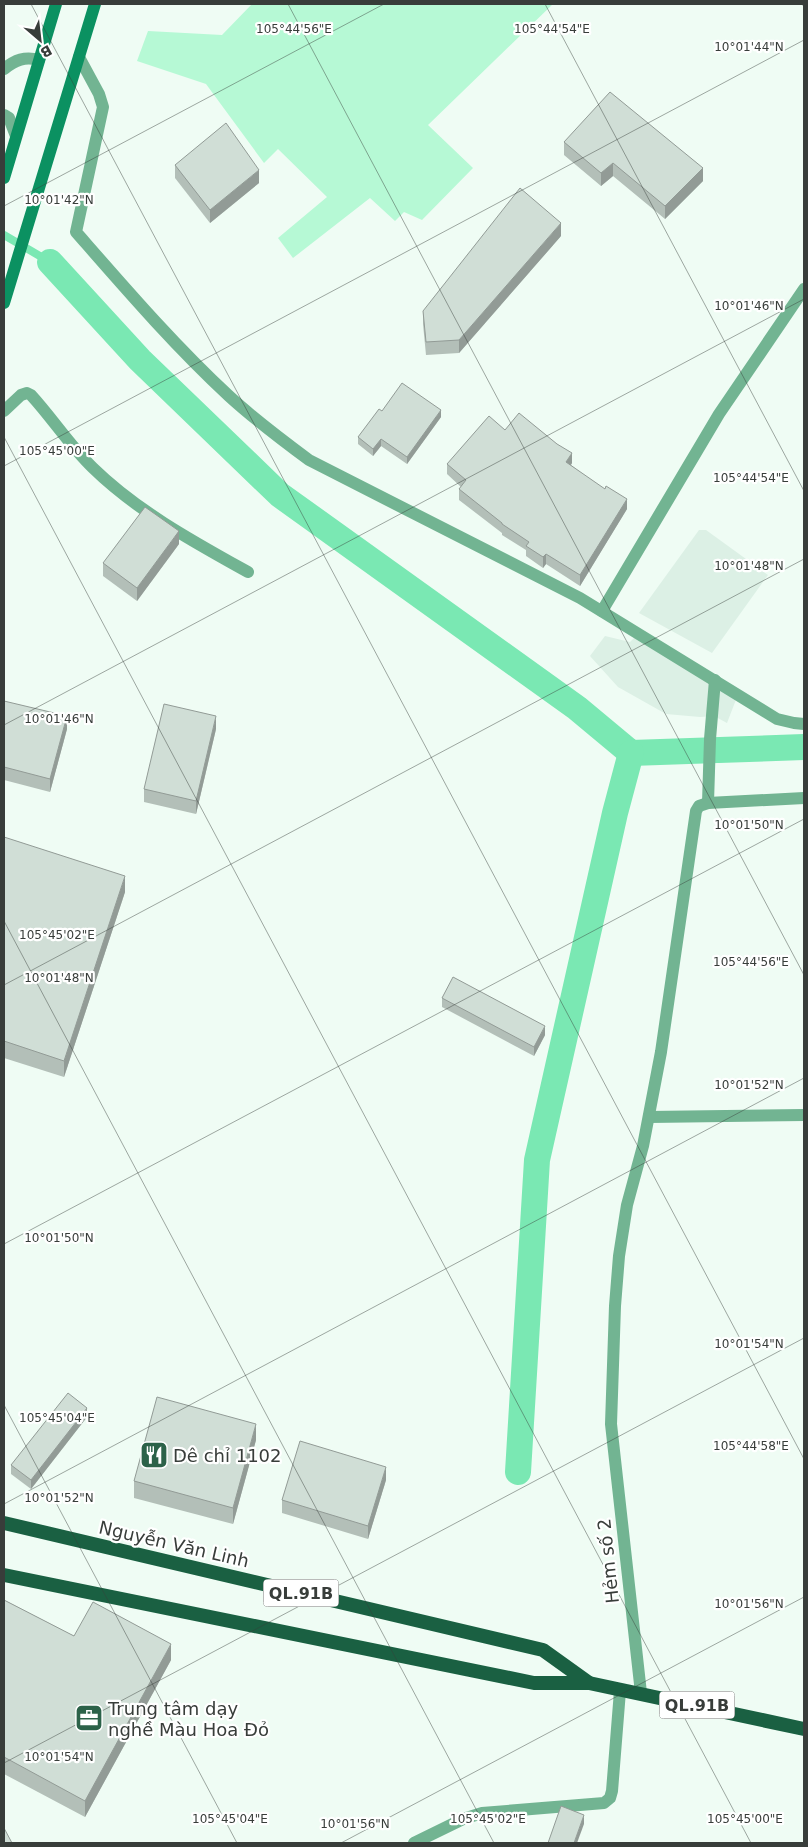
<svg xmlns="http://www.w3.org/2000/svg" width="808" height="1847" viewBox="0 0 808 1847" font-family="'DejaVu Sans',sans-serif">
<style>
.built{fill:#dcf0e5}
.green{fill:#b6f9d5}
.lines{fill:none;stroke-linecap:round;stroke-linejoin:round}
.stream{stroke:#7ae8b3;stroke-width:8}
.canal{stroke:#7ae8b3;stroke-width:26}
.minor{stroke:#72b492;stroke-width:12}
.secondary{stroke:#0b9161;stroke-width:12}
.trunk{stroke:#1a6042;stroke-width:14}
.wall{fill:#b3bfb8}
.shaded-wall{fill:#929b96}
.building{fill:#d0ded6;stroke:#929b96}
.ticks{fill:none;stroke:#383d3a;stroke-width:1;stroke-opacity:0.45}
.labels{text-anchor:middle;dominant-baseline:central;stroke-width:4.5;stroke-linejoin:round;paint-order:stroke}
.shield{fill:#fff;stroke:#747775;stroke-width:1}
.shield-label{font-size:16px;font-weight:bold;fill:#383d3a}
.poi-label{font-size:18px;fill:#383d3a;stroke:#fff;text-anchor:start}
.street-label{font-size:18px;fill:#383d3a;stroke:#fff}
.ticks-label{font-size:12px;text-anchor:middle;fill:#383d3a;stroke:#fff;stroke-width:4.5;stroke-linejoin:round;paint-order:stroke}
</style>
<rect width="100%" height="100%" fill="#effcf4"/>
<g class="built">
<path d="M699 530H706L768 575 712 653 639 613Z"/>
<path d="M605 636 630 642 636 636 737 697 727 723 714 716 700 717 666 714 618 687 590 656Z"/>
</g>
<path class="green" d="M252 4H553L428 125 473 168 422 220 404 212 395 221 370 198 293 258 278 238 327 197 278 149 264 163 206 84 137 61 148 31 222 35Z"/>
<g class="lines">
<path class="stream" d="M4 235 50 262"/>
<g class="canal">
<path d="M50 262 140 360 280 495 577 708 631 753 804 747"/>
<path d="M518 1472 537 1160 615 813 631 753"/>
</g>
<g class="minor">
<path d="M79 57 99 94 103 107 76 232C125 288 174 345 229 396 254 419 282 440 309 460L580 598 777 719 794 723 804 724"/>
<path d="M4 69C15 60 25 56 39 60"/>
<path d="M4 115 9 118 16 136"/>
<path d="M4 411 21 395 27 393 31 395C53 419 70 446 93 468 137 511 194 542 248 572"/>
<path d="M602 611 719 414 804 289"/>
<path d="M708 803 710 739 715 680"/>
<path d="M649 1117 804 1115"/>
<path d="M641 1693 611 1424 615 1306 619 1256 627 1205 643 1146 661 1052 696 811 699 806 708 803 804 798"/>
<path d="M414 1843 463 1819 482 1813 604 1803 610 1798 612 1791 620 1691"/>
</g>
<g class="secondary">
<path d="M4 178 56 4"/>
<path d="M4 303 95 4"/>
</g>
<g class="trunk">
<path d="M4 1523 543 1650 589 1683"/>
<path d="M4 1575 534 1683H589L804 1729"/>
</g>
</g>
<g class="wall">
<path d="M564 142 703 181 665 219 613 176 601 186 564 155Z"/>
<path d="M175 165 259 183 210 223 175 178Z"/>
<path d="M561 236 459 353 426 355 423 324V311Z"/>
<path d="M382 411 441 417 407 464 381 446 373 456 358 444V437Z"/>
<path d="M505 430 572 463 571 465 627 509 580 586 546 564 543 568 526 556V550L502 535V533L459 500V489L461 487 447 474V464Z"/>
<path d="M179 544 137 601 103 576V563Z"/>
<path d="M4 701 67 729 50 792 4 780Z"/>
<path d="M216 729 196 814 144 802V789Z"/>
<path d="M4 837 125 892 64 1077 4 1058Z"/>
<path d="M442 998 545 1035 534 1056 442 1007Z"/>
<path d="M87 1417 31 1489 11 1474V1465Z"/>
<path d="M256 1440 233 1524 134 1498V1481Z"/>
<path d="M386 1480 368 1539 282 1513V1500Z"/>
<path d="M4 1600 74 1636 171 1660 85 1817 4 1774Z"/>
</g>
<g class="shaded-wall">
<path d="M613 163V176L601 186V173Z"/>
<path d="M703 168V181L665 219V206Z"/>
<path d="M259 170V183L210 223V210Z"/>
<path d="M561 223V236L459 353V340Z"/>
<path d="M441 410V417L407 464V457Z"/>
<path d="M381 439V446L373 456V449Z"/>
<path d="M572 453V463L566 472V462Z"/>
<path d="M627 499V509L580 586V575Z"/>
<path d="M179 531V544L137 601V588Z"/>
<path d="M546 554V564L543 568V557Z"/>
<path d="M67 716V729L50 792V779Z"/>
<path d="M216 716V729L196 814V801Z"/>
<path d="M125 876V892L64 1077V1061Z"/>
<path d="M545 1026V1035L534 1056V1047Z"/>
<path d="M87 1408V1417L31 1489V1480Z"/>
<path d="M256 1424V1440L233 1524V1508Z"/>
<path d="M386 1467V1480L368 1539V1526Z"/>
<path d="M171 1644V1660L85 1817V1801Z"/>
<path d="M584 1815V1824L577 1843H574Z"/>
</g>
<g class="building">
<path d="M610 92 703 168 665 206 613 163 601 173 564 142Z"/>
<path d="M226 123 259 170 210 210 175 165Z"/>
<path d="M520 188 561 223 459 340 426 342 423 311Z"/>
<path d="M402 383 441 410 407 457 381 439 373 449 358 437 379 409 382 411Z"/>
<path d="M519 413 557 444 572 453 566 462 605 489 606 486 627 499 580 575 546 554 543 557 526 546 529 542 502 524V523L459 489 466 480 447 464 489 416 505 430Z"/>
<path d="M145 507 179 531 137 588 103 563Z"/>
<path d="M4 701 67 716 50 779 4 767Z"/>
<path d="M164 704 216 716 196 801 144 789Z"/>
<path d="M4 837 125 876 64 1061 4 1041Z"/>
<path d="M453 977 545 1026 534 1047 442 998Z"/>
<path d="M68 1393 87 1408 31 1480 11 1465Z"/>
<path d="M157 1397 256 1424 233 1508 134 1481Z"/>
<path d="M300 1441 386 1467 368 1526 282 1500Z"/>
<path d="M4 1600 74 1636 93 1602 171 1644 85 1801 4 1757Z"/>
<path d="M561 1806 584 1815 574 1843H548Z"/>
<path d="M4 1828 12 1843H4Z"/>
</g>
<path class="ticks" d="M31 4 804 1459M288 4 804 975M545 4 804 491M802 4 804 7M4 206 384 4M4 437 751 1843M4 466 804 40M4 725 804 299M4 921 494 1843M4 985 804 559M4 1244 804 819M4 1405 237 1843M4 1504 804 1078M4 1763 804 1338M341 1843 804 1597"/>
<defs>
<symbol id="restaurant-square" viewBox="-11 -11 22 22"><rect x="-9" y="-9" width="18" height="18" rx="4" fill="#2c6249" stroke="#fff"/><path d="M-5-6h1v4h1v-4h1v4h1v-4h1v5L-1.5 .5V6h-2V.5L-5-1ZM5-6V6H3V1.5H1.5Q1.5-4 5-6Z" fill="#fff"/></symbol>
<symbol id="office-square" viewBox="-11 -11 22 22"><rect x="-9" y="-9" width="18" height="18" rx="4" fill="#2c6249" stroke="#fff"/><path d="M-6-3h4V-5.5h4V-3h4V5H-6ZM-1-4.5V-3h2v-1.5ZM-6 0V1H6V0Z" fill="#fff"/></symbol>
</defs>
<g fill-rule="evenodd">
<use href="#restaurant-square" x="138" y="1439" width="32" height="32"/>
<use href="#office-square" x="73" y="1702" width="32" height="32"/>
</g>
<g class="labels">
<g class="shield">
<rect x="263.5" y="1579.5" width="75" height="27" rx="4"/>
<rect x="659.5" y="1691.5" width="75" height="27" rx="4"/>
</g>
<g class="shield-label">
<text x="301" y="1593">QL.91B</text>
<text x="697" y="1705">QL.91B</text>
</g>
<g class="poi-label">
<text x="173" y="1455">Dê chỉ 1102</text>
<text x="108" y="1708">Trung tâm dạy<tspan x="108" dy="21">nghề Màu Hoa Đỏ</tspan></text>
</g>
<g class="street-label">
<text transform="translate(174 1544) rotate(13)">Nguyễn Văn Linh</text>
<text transform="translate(608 1561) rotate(-96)">Hẻm số 2</text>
</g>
</g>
<g class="ticks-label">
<text x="294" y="33">105°44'56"E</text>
<text x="552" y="33">105°44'54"E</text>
<text x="749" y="51">10°01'44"N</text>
<text x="59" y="204">10°01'42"N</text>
<text x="749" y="310">10°01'46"N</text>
<text x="57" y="455">105°45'00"E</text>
<text x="751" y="482">105°44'54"E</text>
<text x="749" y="570">10°01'48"N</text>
<text x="59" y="723">10°01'46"N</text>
<text x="749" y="829">10°01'50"N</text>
<text x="57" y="939">105°45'02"E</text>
<text x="751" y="966">105°44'56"E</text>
<text x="59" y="982">10°01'48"N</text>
<text x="749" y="1089">10°01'52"N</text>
<text x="59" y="1242">10°01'50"N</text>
<text x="749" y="1348">10°01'54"N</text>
<text x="57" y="1422">105°45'04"E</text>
<text x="751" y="1450">105°44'58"E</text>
<text x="59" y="1502">10°01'52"N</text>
<text x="749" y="1608">10°01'56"N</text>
<text x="59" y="1761">10°01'54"N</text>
<text x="230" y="1823">105°45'04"E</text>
<text x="488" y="1823">105°45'02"E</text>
<text x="745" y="1823">105°45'00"E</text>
<text x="355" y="1828">10°01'56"N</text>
</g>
<rect width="808" height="1847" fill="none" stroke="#383d3a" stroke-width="10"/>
<g transform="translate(40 40) rotate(152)" stroke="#ffffff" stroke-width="4" paint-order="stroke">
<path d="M0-4L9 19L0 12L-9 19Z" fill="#383d3a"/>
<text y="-8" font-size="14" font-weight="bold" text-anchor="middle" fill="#383d3a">B</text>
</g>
</svg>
